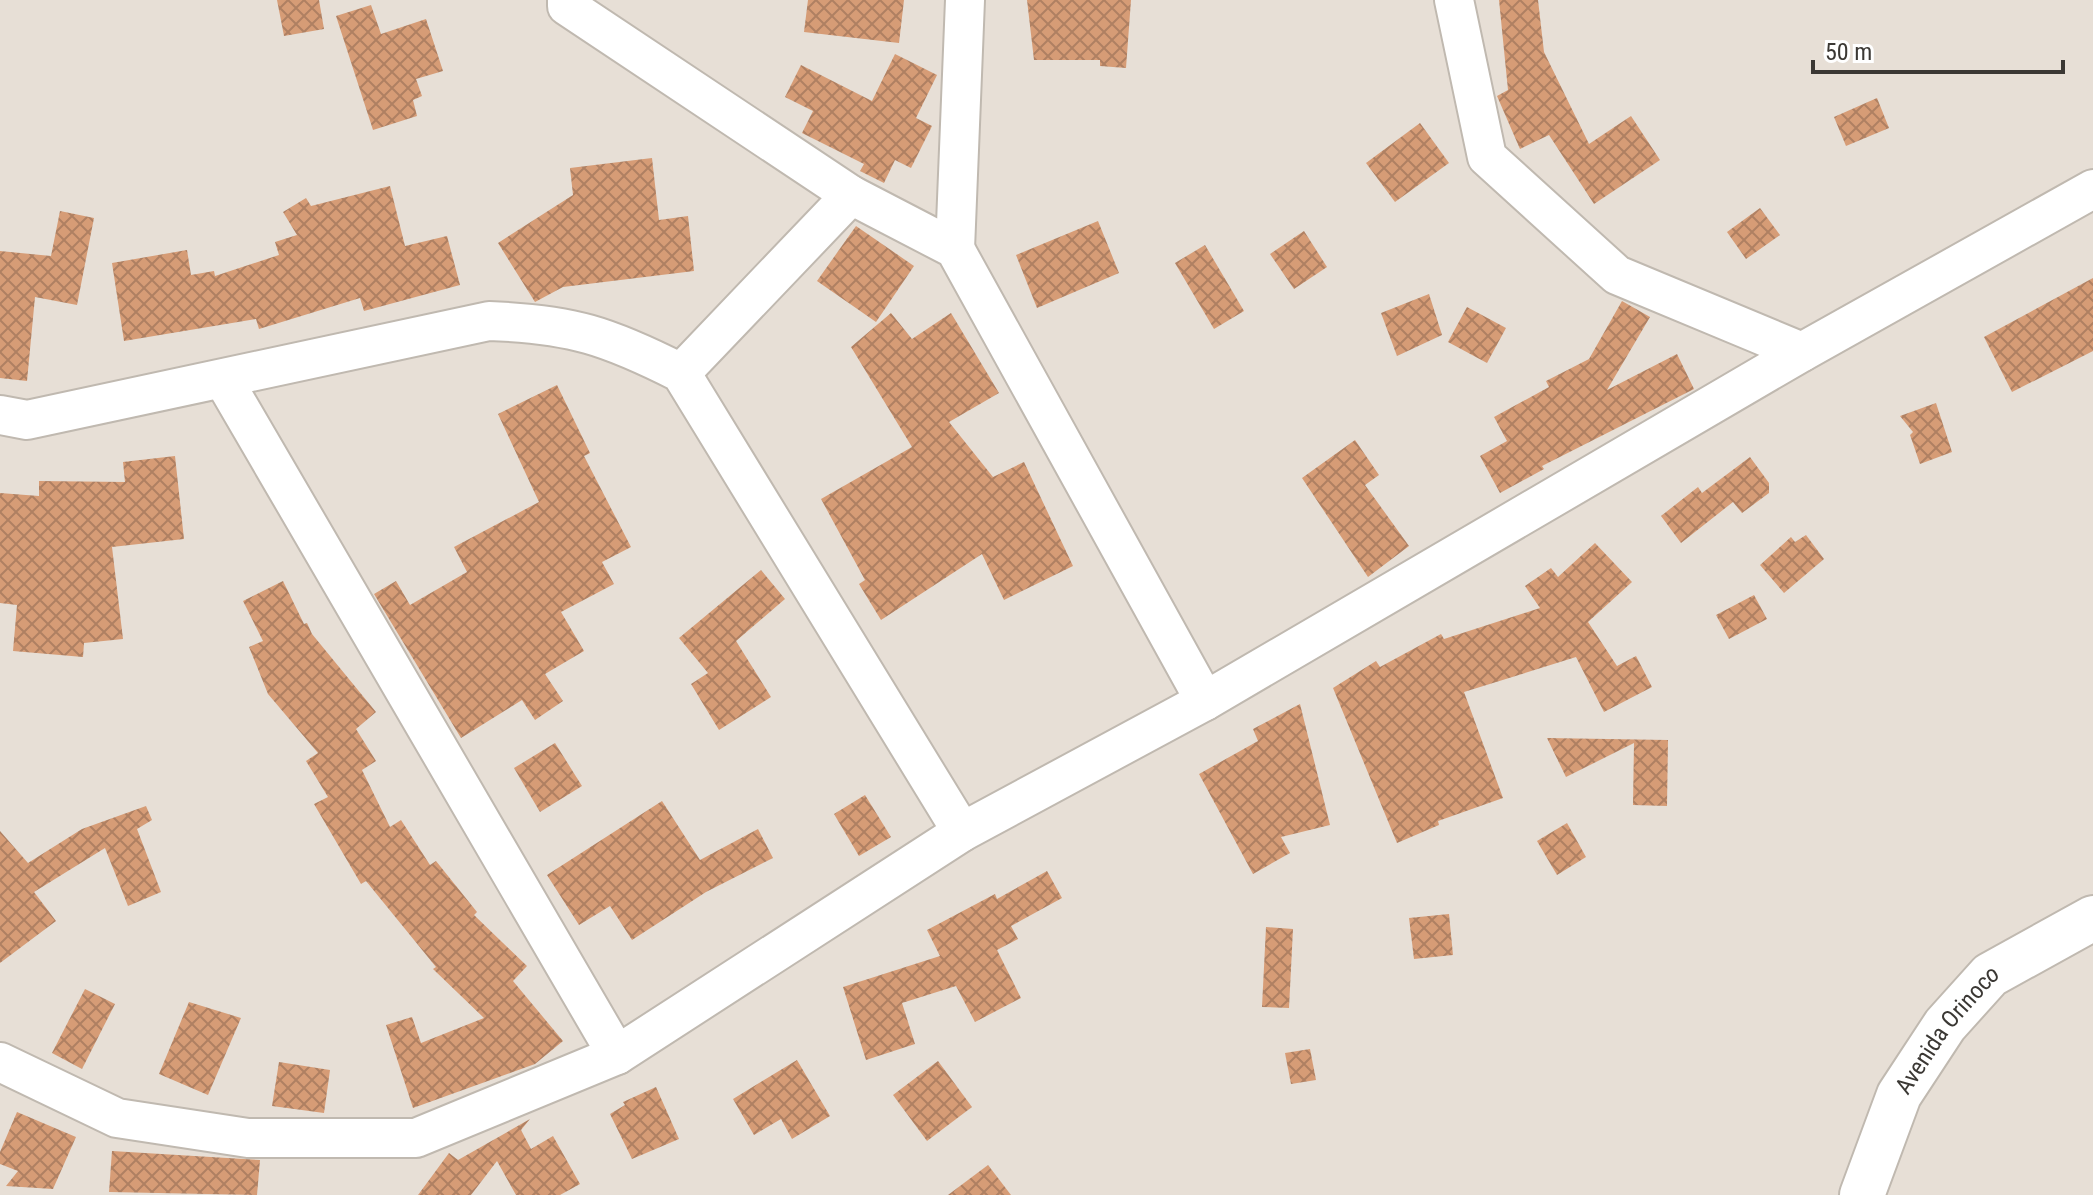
<svg xmlns="http://www.w3.org/2000/svg" width="2093" height="1195" viewBox="0 0 2093 1195" font-family="'Roboto Condensed',sans-serif">
<style>
.building{fill:url(#building-cross-hatch)}
.lines{fill:none;stroke-linecap:round;stroke-linejoin:round}
.minor-casing{stroke:#c0b9b0;stroke-width:42}
.secondary-casing{stroke:#c0b9b0;stroke-width:48}
.minor{stroke:#fff;stroke-width:38}
.secondary{stroke:#fff;stroke-width:44}
.labels{text-anchor:middle;dominant-baseline:central;stroke-width:7;stroke-linejoin:round;paint-order:stroke}
.street-label{font-size:24px;fill:#3b3834;stroke:#fff}
</style>
<defs>
<pattern id="building-cross-hatch" width="8" height="8" patternUnits="userSpaceOnUse" patternTransform="scale(2)"><rect width="8" height="8" fill="#d69c76"/><path d="M0 0l8 8M0 8l8-8" fill="none" stroke="#af8062"/></pattern>
</defs>
<rect width="100%" height="100%" fill="#e7dfd6"/>
<g class="building">
<path d="M277 0H319L324 29 284 36Z"/>
<path d="M808 0H904L899 43 804 32Z"/>
<path d="M1027 0H1131L1126 68 1100 66V60H1034Z"/>
<path d="M1499 0H1538L1544 52 1589 144 1631 116 1660 160 1594 204 1549 135 1520 149 1497 96 1508 90Z"/>
<path d="M371 5 381 34 426 19 443 71 416 79 422 96 413 100 417 116 373 130 336 16Z"/>
<path d="M895 54 937 75 916 118 932 126 911 168 895 160 884 183 860 171 864 164 802 133 813 111 785 97 801 65 872 101Z"/>
<path d="M1877 98 1889 128 1846 146 1834 117Z"/>
<path d="M1420 123 1449 163 1395 202 1366 163Z"/>
<path d="M652 158 659 220 688 216 694 271 563 287 535 302 498 243 573 195 570 168Z"/>
<path d="M390 186 405 246 447 236 460 285 364 311 360 298 259 329 256 319 124 341 112 263 187 250 191 275 214 271 215 276 279 255 275 242 297 235 283 212 306 198 311 206Z"/>
<path d="M1760 208 1780 235 1746 259 1727 232Z"/>
<path d="M60 211 94 218 77 305 35 297 27 381 0 378V251L51 256Z"/>
<path d="M1098 221 1119 273 1037 308 1016 255Z"/>
<path d="M856 226 914 266 876 322 817 281Z"/>
<path d="M1304 231 1327 267 1294 289 1270 254Z"/>
<path d="M1205 245 1244 311 1214 329 1175 263Z"/>
<path d="M2093 278V351L2012 392 1984 337Z"/>
<path d="M1429 294 1442 335 1397 356 1381 313Z"/>
<path d="M1622 301 1650 317 1607 390 1677 354 1694 389 1542 466 1544 469 1500 493 1480 456 1507 441 1494 417 1549 387 1546 381 1589 359Z"/>
<path d="M1467 307 1506 328 1487 363 1448 342Z"/>
<path d="M891 313 912 339 951 313 999 393 949 422 993 477 1024 462 1073 566 1004 600 982 554 881 620 859 584 865 580 821 499 912 447 851 347Z"/>
<path d="M557 385 590 453 584 456 631 547 602 562 614 584 561 612 584 651 545 674 563 701 535 720 522 700 461 738 374 594 396 581 410 605 467 572 454 547 539 502 498 414Z"/>
<path d="M1936 403 1952 452 1920 464 1910 435 1913 432 1900 416Z"/>
<path d="M1355 440 1379 475 1365 485 1409 546 1368 577 1302 478Z"/>
<path d="M175 456 184 539 112 547 123 639 84 643 83 657 13 651 17 605 0 603V493L39 496V481L125 482 123 462Z"/>
<path d="M1750 457 1769 483V493L1742 513 1733 502 1681 543 1661 516 1698 487 1702 493Z"/>
<path d="M1806 535 1824 559 1784 593 1760 565 1791 537 1795 542Z"/>
<path d="M1595 543 1632 582 1588 622 1617 666 1636 656 1652 687 1604 712 1576 657 1464 692 1503 798 1438 821 1439 825 1397 843 1333 688 1376 661 1380 667 1441 634 1444 639 1540 608 1525 586 1551 568 1558 577Z"/>
<path d="M761 570 785 599 736 641 771 697 719 730 691 684 708 673 679 638Z"/>
<path d="M283 581 304 624 307 623 312 634 376 712 356 729 376 761 362 770 390 827 401 820 430 865 436 861 477 912 474 915 527 966 513 981 563 1041 535 1064 413 1108 386 1025 412 1017 421 1043 484 1018 433 969 436 967 366 881 361 884 314 804 328 797 306 761 318 753 268 694 249 647 263 641 243 601Z"/>
<path d="M1754 595 1767 619 1729 639 1716 615Z"/>
<path d="M1300 704 1330 825 1281 837 1290 853 1253 874 1199 774 1258 741 1253 729Z"/>
<path d="M1547 738 1668 740 1667 806 1633 805 1634 743 1566 777Z"/>
<path d="M555 743 582 786 540 812 514 768Z"/>
<path d="M865 795 891 837 859 856 834 814Z"/>
<path d="M662 801 700 860 758 829 773 858 706 892 632 940 610 906 579 925 547 875Z"/>
<path d="M146 806 152 820 137 829 161 892 128 906 105 848 34 892 56 921 0 963V831L28 863 82 829Z"/>
<path d="M1567 823 1586 857 1557 875 1537 841Z"/>
<path d="M1047 871 1062 898 1011 926 1018 939 997 950 1021 998 975 1022 956 986 902 1003 915 1044 866 1060 843 987 940 956 927 930 995 894 997 899Z"/>
<path d="M1449 914 1453 955 1414 959 1409 918Z"/>
<path d="M1266 927 1293 929 1289 1008 1262 1007Z"/>
<path d="M85 989 115 1004 82 1069 52 1053Z"/>
<path d="M189 1002 241 1018 208 1095 159 1074Z"/>
<path d="M1310 1049 1316 1080 1291 1084 1285 1053Z"/>
<path d="M797 1060 830 1116 792 1139 781 1119 754 1135 733 1099Z"/>
<path d="M938 1061 972 1107 927 1141 893 1095Z"/>
<path d="M279 1062 330 1070 324 1113 272 1106Z"/>
<path d="M656 1087 679 1139 632 1159 610 1114 625 1105 623 1102Z"/>
<path d="M17 1112 76 1137 53 1189 6 1186 18 1171 0 1164V1152Z"/>
<path d="M530 1119 521 1130 531 1149 553 1136 580 1184 560 1195H516L497 1161 471 1195H418L449 1153 458 1160Z"/>
<path d="M112 1151 260 1160 257 1195 109 1192Z"/>
<path d="M988 1165 1011 1195H948Z"/>
</g>
<g class="lines">
<defs>
<g id="minor">
<path d="M567 0V6L851 195 955 249 1205 701"/>
<path d="M1454 0 1487 157 1617 275 1802 352"/>
<path d="M955 249 965 0"/>
<path d="M681 373 851 195"/>
<path d="M223 379 617 1055"/>
<path d="M0 415 27 420 489 321C572 324 608 336 681 373L962 832"/>
<path d="M0 1062 117 1118 248 1138H416L617 1055 962 832 1205 701 1802 352 2093 189"/>
</g>
<g id="secondary">
<path id="s1" d="M1862 1195 1899 1095 1945 1025 1990 975 2093 918"/>
</g>
</defs>
<use href="#minor" class="minor-casing"/>
<use href="#secondary" class="secondary-casing"/>
<use href="#minor" class="minor"/>
<use href="#secondary" class="secondary"/>
</g>
<g class="labels">
<g class="street-label">
<text stroke="none"><textPath href="#s1" startOffset="188">Avenida Orinoco</textPath></text>
</g>
</g>
<path d="M1813 60v12h250v-12" fill="none" stroke="#3b3834" stroke-width="4"/>
<text x="1825" y="60" font-size="24" fill="#3b3834" stroke="#ffffff" stroke-width="6" paint-order="stroke">50 m</text>
</svg>
